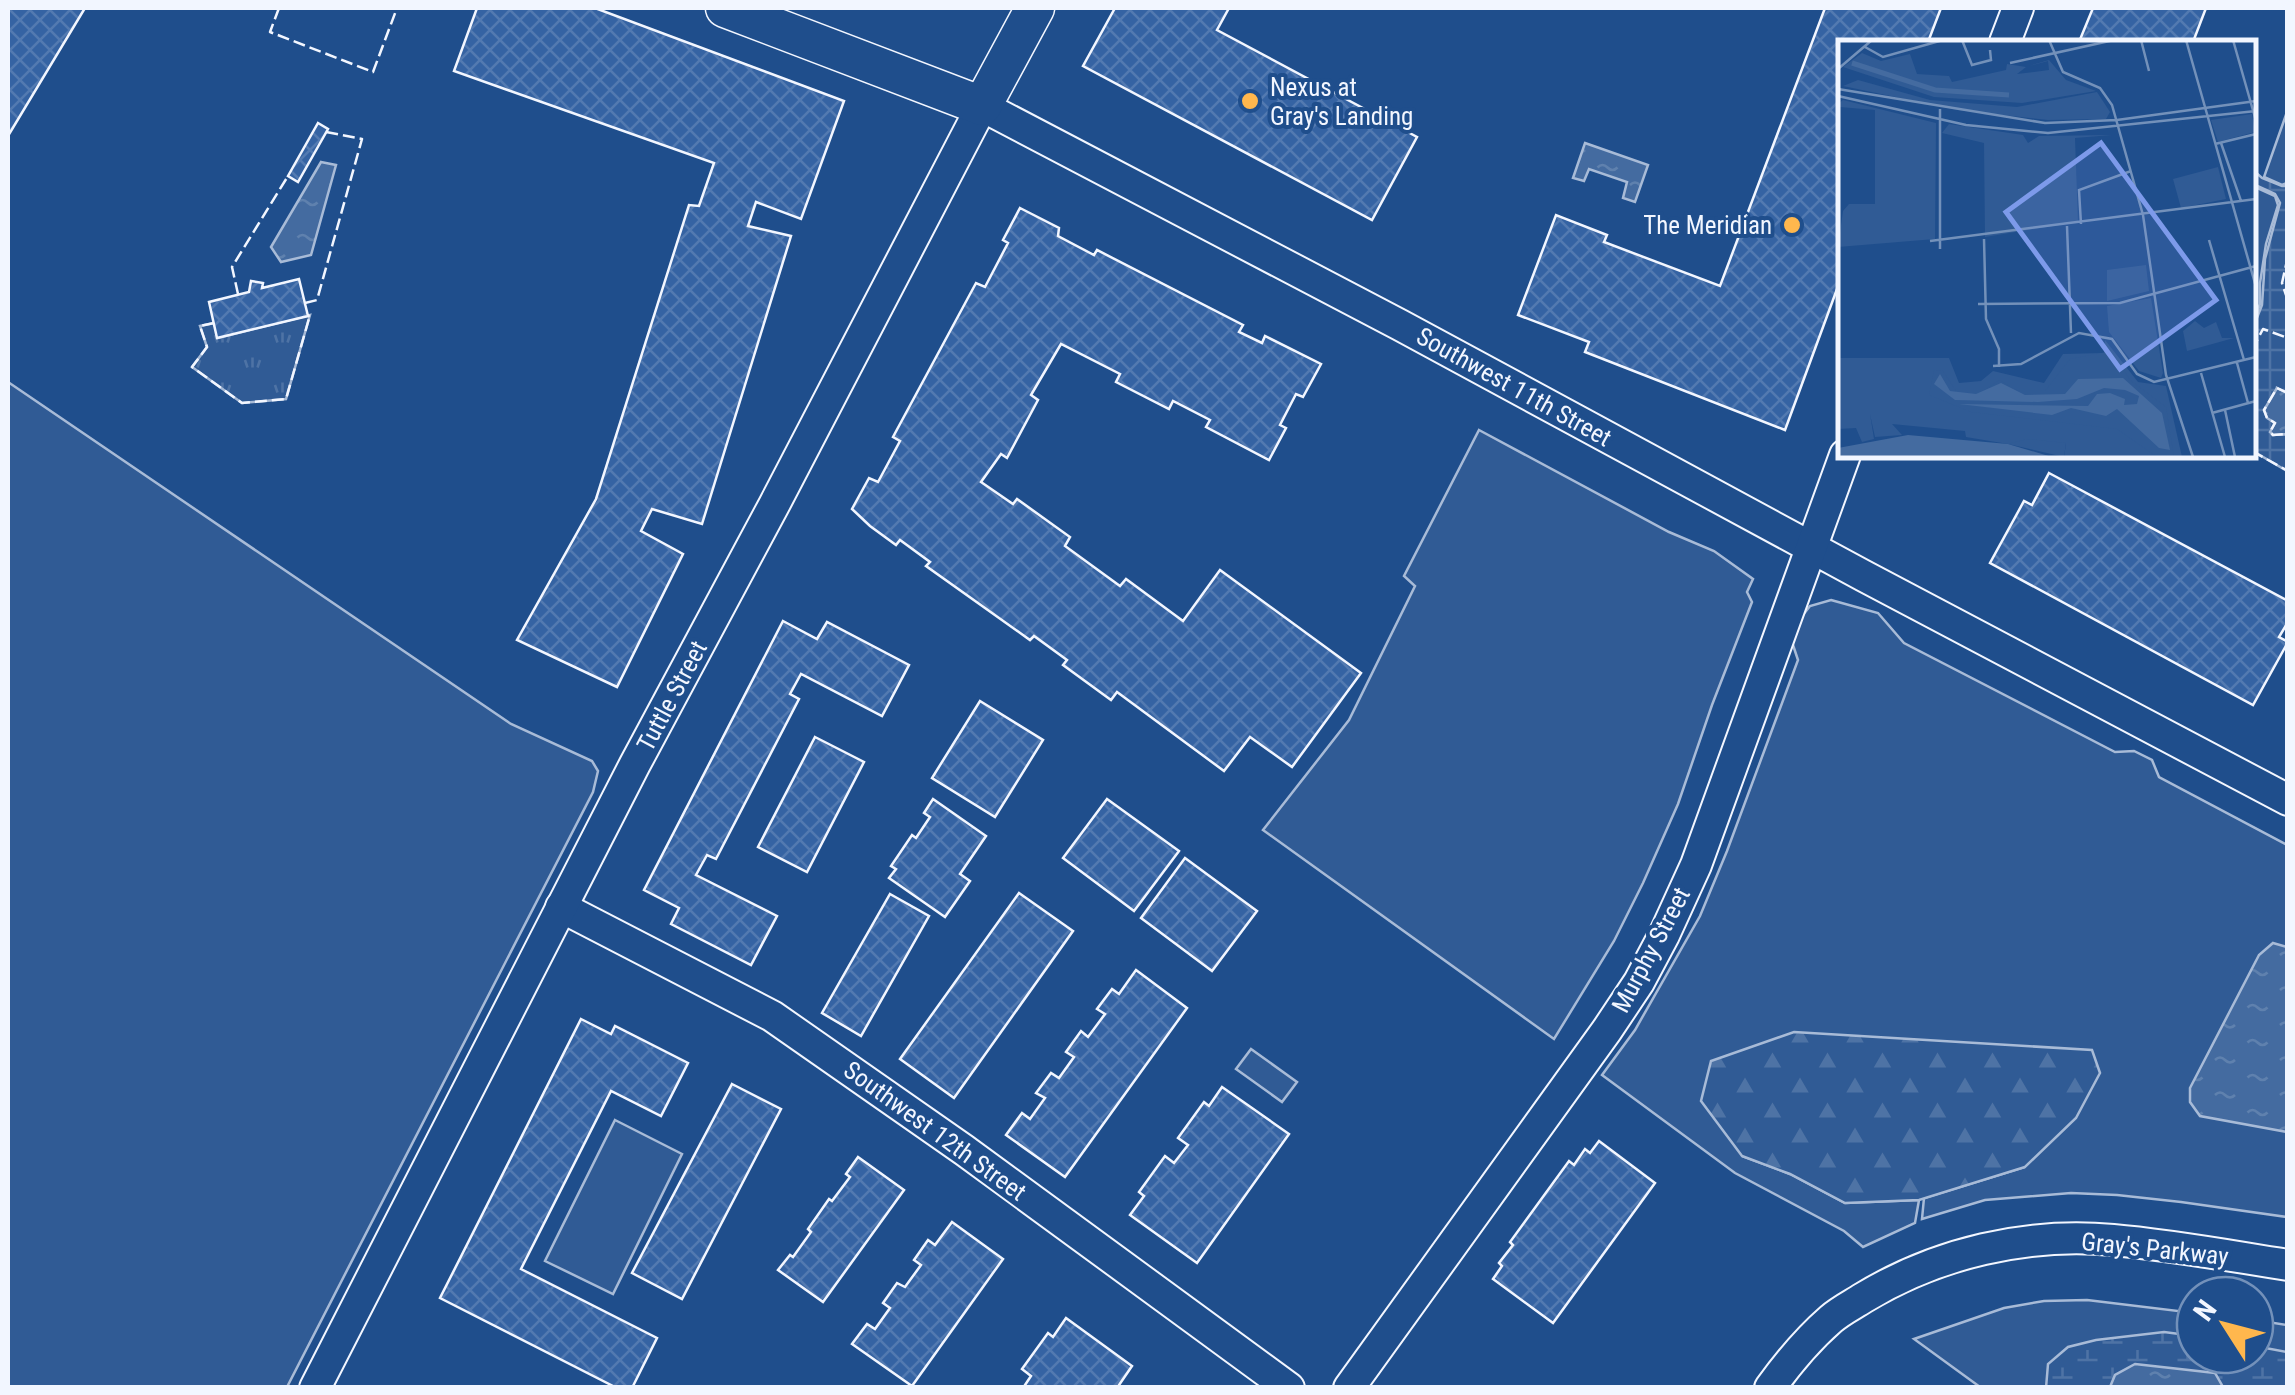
<svg xmlns="http://www.w3.org/2000/svg" width="2295" height="1395" viewBox="0 0 2295 1395" font-family="'Roboto Condensed',sans-serif">
<style>
.built{fill:#305b95;stroke:#a8bbd7;stroke-width:2.5}
.forest{fill:url(#forest-firs);stroke:#a8bbd7;stroke-width:2.5}
.wetland{fill:url(#wetland-marsh);stroke:#a8bbd7;stroke-width:2.5}
.park{fill:url(#park-tufts);stroke:#a8bbd7;stroke-width:2.5}
.plaza{fill:url(#plaza-grid);stroke:#a8bbd7;stroke-width:2.5}
.water{fill:url(#water-ripples);stroke:#a8bbd7;stroke-width:2.5}
.building{fill:url(#building-cross-hatch);stroke:#f2f6ff;stroke-width:2.5}
.lines{fill:none;stroke-linecap:round;stroke-linejoin:round}
.minor-casing{stroke:#f2f6ff;stroke-width:34}
.tertiary-casing{stroke:#f2f6ff;stroke-width:41}
.minor{stroke:#1f4e8c;stroke-width:30}
.tertiary{stroke:#1f4e8c;stroke-width:38}
.fence{stroke:#f2f6ff;stroke-width:2.5;stroke-dasharray:12 5;stroke-linecap:butt}
.poi-dot{fill:#ffb74d;stroke:#1f4e8c;stroke-width:4}
.labels{text-anchor:middle;dominant-baseline:central;stroke-width:8;stroke-linejoin:round;paint-order:stroke}
.poi-label{font-size:25px;fill:#f2f6ff;stroke:#1f4e8c;text-anchor:start}
.street-label{font-size:25px;fill:#f2f6ff;stroke:#1f4e8c}
.inset-river{fill:none;stroke:#446ba0;stroke-width:5}
.inset-road{fill:none;stroke:#7391ba;stroke-width:2.5}
.view{fill:#7d9aea;fill-opacity:0.15;stroke:#7d9aea;stroke-width:5}
.inset-edge{fill:none;stroke:#f2f6ff;stroke-width:5}
</style>
<defs>
<pattern id="forest-firs" width="22" height="20" patternUnits="userSpaceOnUse" patternTransform="scale(2.5)"><rect width="22" height="20" fill="#305b95"/><path d="M5 1l3.5 6h-7zM16 11l3.5 6h-7z" fill="#4e73a5"/></pattern>
<pattern id="wetland-marsh" width="20" height="14" patternUnits="userSpaceOnUse" patternTransform="scale(2.5)"><rect width="20" height="14" fill="#305b95"/><path d="M1 5h8M5 5V1M11 12h8M15 12V8" fill="none" stroke="#4e73a5"/></pattern>
<pattern id="park-tufts" width="24" height="20" patternUnits="userSpaceOnUse" patternTransform="scale(2.5)"><rect width="24" height="20" fill="#305b95"/><path d="M3 7l-1-3M5 7V3M7 7l1-3M15 17l-1-3M17 17v-4M19 17l1-3" fill="none" stroke="#4e73a5"/></pattern>
<pattern id="plaza-grid" width="8" height="8" patternUnits="userSpaceOnUse" patternTransform="scale(2.5)"><rect width="8" height="8" fill="#305b95"/><path d="M0 4h8M4 0v8" fill="none" stroke="#4e73a5"/></pattern>
<pattern id="water-ripples" width="26" height="14" patternUnits="userSpaceOnUse" patternTransform="scale(2.5)"><rect width="26" height="14" fill="#446ba0"/><path d="M2 4q2-2 4 0t4 0M15 11q2-2 4 0t4 0" fill="none" stroke="#5f81ae"/></pattern>
<pattern id="building-cross-hatch" width="8" height="8" patternUnits="userSpaceOnUse" patternTransform="scale(2.5)"><rect width="8" height="8" fill="#3563a3"/><path d="M0 0l8 8M0 8l8-8" fill="none" stroke="#537ab1"/></pattern>
</defs>
<rect width="100%" height="100%" fill="#1f4e8c"/>
<g class="built">
<path d="M2287 112V183L2282 185 2264 177Z"/>
<path d="M2253 186 2275 196 2278 205 2266 244 2260 283V304L2253 324Z"/>
<path d="M8 382 511 724 592 761 598 771 593 792 287 1387H8Z"/>
<path d="M1479 430 1669 532 1714 551 1753 579 1747 592 1752 602 1712 705 1678 804 1643 883 1614 941 1554 1039 1263 830 1349 720 1415 586 1404 576Z"/>
<path d="M1831 600 1878 613 1904 643 2115 752 2134 751 2152 760 2159 777 2287 845V1217L2181 1202 2117 1195 2071 1193 1985 1200 1922 1219 1924 1198 2025 1167 1742 1156 1790 1174 1845 1203 1919 1200 1915 1223 1863 1247 1844 1231 1735 1173 1602 1075 1635 1030 1700 916 1727 851 1798 660 1791 639 1803 615 1810 606Z"/>
<path d="M1251 1049 1297 1082 1282 1102 1236 1069Z"/>
<path d="M615 1120 682 1154 613 1294 545 1261Z"/>
<path d="M2087 1300 2195 1313V1355H2255V1320L2287 1325V1387H1980L1914 1339 2004 1308 2044 1301Z"/>
</g>
<path class="forest" d="M1794 1032 2092 1050 2100 1073 2076 1118 2025 1167 1919 1200 1845 1203 1790 1174 1742 1156 1701 1101 1711 1061Z"/>
<path class="wetland" d="M2164 1332 2195 1336V1355H2255V1346L2287 1352V1387L2046 1388 2048 1364 2068 1347 2096 1340Z"/>
<path class="park" d="M310 315 286 399 242 403 192 367 207 347 200 326 214 323 218 338Z"/>
<path class="plaza" d="M2253 170 2262 178 2282 186H2287V393L2277 388 2273 435 2287 434V471L2253 451V328L2262 305 2265 259 2280 203 2275 194 2253 184Z"/>
<g class="water">
<path d="M1585 143 1648 165 1635 202 1623 198 1627 182 1589 169 1584 181 1573 178Z"/>
<path d="M321 162 336 165 311 255 281 262 271 247Z"/>
<path d="M2277 388 2287 393V434L2273 435 2270 432 2275 423 2267 418 2264 410Z"/>
<path d="M2273 943 2287 947V1132L2200 1116 2190 1102V1088L2259 955Z"/>
<path d="M2135 1364 2215 1373 2223 1387H2110L2115 1375Z"/>
</g>
<g class="building">
<path d="M8 8H85L8 136Z"/>
<path d="M477 8H595L844 101 801 219 756 202 748 226 791 236 702 524 652 509 641 531 683 554 617 687 517 640 596 499 689 205 699 206 714 163 454 71Z"/>
<path d="M1115 8H1229L1217 30 1417 137 1372 220 1083 66Z"/>
<path d="M1825 8H1941L1928 42H1840V281L1785 430 1585 352 1589 342 1518 315 1556 215 1607 235 1604 242 1720 286Z"/>
<path d="M2093 8H2206L2193 42H2079Z"/>
<path d="M318 123 328 129 298 182 288 176Z"/>
<path d="M1020 208 1059 228 1058 236 1094 255 1097 250 1243 325 1239 332 1262 343 1265 336 1321 364 1303 397 1296 394 1280 425 1286 428 1269 460 1206 427 1210 420 1173 401 1169 409 1116 382 1120 374 1061 344 1031 395 1038 400 1007 458 1001 454 981 482 1013 504 1017 499 1070 537 1065 546 1120 586 1126 579 1183 621 1220 570 1361 673 1292 767 1250 737 1224 771 1117 692 1111 700 1063 665 1067 660 1034 636 1030 640 926 566 930 562 900 540 896 545 870 526 852 509 869 478 878 482 900 441 893 437 976 283 985 287 1008 243 1003 240Z"/>
<path d="M299 279 308 316 217 338 209 302 249 292 251 281 263 283 262 288Z"/>
<path d="M2049 473 2288 601V622L2279 637 2288 642 2253 705 1990 563 2024 501 2032 505Z"/>
<path d="M783 621 817 639 827 622 909 665 882 716 801 674 790 694 799 699 716 859 707 855 696 875 777 916 751 965 671 924 679 908 644 890Z"/>
<path d="M980 701 1043 740 995 817 932 778Z"/>
<path d="M815 737 864 762 807 872 758 847Z"/>
<path d="M933 799 986 836 960 874 970 881 945 917 889 878 896 869 891 866 912 835 916 838 930 817 924 813Z"/>
<path d="M1107 799 1179 851 1134 911 1063 858Z"/>
<path d="M1185 858 1257 911 1212 971 1141 918Z"/>
<path d="M1019 893 1073 931 954 1098 900 1059Z"/>
<path d="M890 894 929 916 861 1036 822 1013Z"/>
<path d="M1136 970 1187 1008 1065 1177 1006 1135 1022 1113 1030 1119 1045 1098 1036 1093 1051 1073 1059 1078 1074 1057 1066 1052 1081 1031 1088 1037 1105 1014 1097 1009 1112 989 1119 994Z"/>
<path d="M581 1019 611 1034 615 1026 688 1063 661 1116 611 1091 521 1269 657 1338 632 1388H617L440 1298Z"/>
<path d="M732 1084 781 1109 682 1299 632 1273Z"/>
<path d="M1222 1087 1289 1134 1197 1263 1130 1215 1144 1196 1139 1192 1165 1156 1174 1163 1188 1145 1178 1138 1204 1102 1209 1106Z"/>
<path d="M1599 1141 1655 1183 1553 1323 1493 1279 1502 1266 1499 1263 1513 1245 1510 1242 1569 1161 1574 1165 1585 1149 1590 1153Z"/>
<path d="M858 1157 904 1190 823 1302 778 1270 790 1255 793 1257 811 1232 808 1229 829 1199 832 1201 850 1177 846 1174Z"/>
<path d="M952 1222 1003 1259 912 1386 852 1344 867 1324 875 1329 890 1308 883 1303 897 1283 905 1287 921 1265 914 1260 928 1240 935 1245Z"/>
<path d="M1066 1318 1132 1366 1117 1388H1023L1031 1376 1022 1369 1048 1333 1053 1337Z"/>
</g>
<g class="lines">
<defs>
<g id="minor">
<path d="M2005 42 2018 8"/>
<path d="M561 907 772 1016 964 1150 1289 1388"/>
<path d="M315 1388 635 764 774 505 982 106 1400 325 1864 576 2288 800"/>
<path d="M1349 1388 1607 1030 1639 982 1664 935 1696 865 1845 455"/>
<path d="M1770 1388C1788 1363 1808 1339 1831 1319 1840 1311 1852 1305 1863 1298 1937 1253 2027 1232 2113 1240 2171 1245 2230 1256 2288 1265"/>
</g>
<path id="tertiary" d="M725 8 982 106 1035 8"/>
</defs>
<use href="#minor" class="minor-casing"/>
<use href="#tertiary" class="tertiary-casing"/>
<use href="#minor" class="minor"/>
<use href="#tertiary" class="tertiary"/>
<g class="fence">
<path d="M279 8 270 32 373 72 397 8"/>
<path d="M2288 256 2282 283 2288 301"/>
<path d="M238 294 232 267 288 176"/>
<path d="M305 303 317 300 362 139 326 132"/>
<path d="M214 323 200 326 207 347 192 367 242 403 286 399 310 315 308 316"/>
<path d="M2252 350 2263 329 2288 338"/>
<path d="M2288 393 2277 388 2264 410 2267 418 2275 423 2270 432 2273 435 2288 434"/>
<path d="M2252 451 2288 471"/>
</g>
</g>
<g class="poi-dot">
<circle cx="1250" cy="101" r="10"/>
<circle cx="1792" cy="225" r="10"/>
</g>
<g class="labels">
<g class="poi-label">
<text x="1270" y="87">Nexus at<tspan x="1270" dy="29">Gray's Landing</tspan></text>
<text x="1772" y="225" text-anchor="end">The Meridian</text>
</g>
<g class="street-label">
<text transform="translate(1514 387) rotate(29)">Southwest 11th Street</text>
<text transform="translate(672 696) rotate(-62)">Tuttle Street</text>
<text transform="translate(1651 950) rotate(-62)">Murphy Street</text>
<text transform="translate(935 1131) rotate(36)">Southwest 12th Street</text>
<text transform="translate(2155 1249) rotate(6)">Gray's Parkway</text>
</g>
</g>
<g transform="translate(1838 40)">
<rect width="418" height="418" fill="#1f4e8c"/>
<path d="M24 13 43 21 72 14 79 34 111 36 114 42 168 30 169 24 188 27 179 34 211 30 210 21 191 26 211 20 228 40 258 51 184 63 96 57 5 27ZM20 40 92 60 179 67 259 52 272 72 268 79 210 80 119 70 5 46ZM5 60 98 83 97 199 0 207 5 171 11 164H37V70L2 67 1 78V63ZM414 74 417 92 380 102 373 80ZM111 84 185 95 190 103 201 96 274 95 237 98 240 182 147 197 146 103 104 93ZM380 127 388 159 343 168 335 139ZM308 225 311 251 269 261V230ZM313 258 325 333 323 338 301 331 271 292 269 266ZM357 281 366 288 378 282 384 298H396L349 311 345 291ZM0 290 2 318H111L121 343 143 341 155 331 206 343 225 314 266 313 267 300 300 342 328 346 344 417H226L228 403 170 404 128 397 127 391 54 384 64 395 37 397 32 374 36 399 24 402 18 388 0 389Z" fill="#305b95"/>
<path d="M189 399 228 403 226 417 170 404Z" fill="#305b95"/>
<path d="M274 311 292 340 328 367 336 417H319L279 389 133 372 91 355 96 330 105 331 118 351H145L161 340 180 351H207L232 319Z" fill="#305b95"/>
<path d="M102 334 112 351 138 354 163 343 187 355 227 354 240 339 285 338 324 373 332 410 321 408 279 369 268 376 233 368 214 375 121 364 250 366 259 354 272 353 287 359 286 365 299 364 301 356 287 350 266 348 239 359 200 362 117 360 96 344ZM70 395 170 404 214 417H0V408Z" fill="#446ba0"/>
<path class="inset-river" d="M14 23 97 50 171 55"/>
<path class="inset-road" d="M124 0 134 25 153 20 152 10M211 0 225 32 262 48 274 65 305 175 328 335 355 417M303 0 311 31M348 0 418 247M395 0 418 81M27 7 45 17 105 0M172 23 276 0M0 29 34 0M0 49 207 83 279 80 418 61M0 56 128 85 210 93 418 71M383 103 403 161M377 104 418 94M243 184 241 150 293 131M229 186 233 293M146 199 148 279 161 309V327M371 200 406 320M92 201 418 159M102 209V69M140 264 282 263 418 226M399 323 410 363M155 326 183 324 241 293 274 299 299 334 316 342 418 317M363 333 387 417M387 370 397 417M374 373 418 361"/>
<path class="view" d="M263 103 378 260 282 329 168 172Z"/>
<rect width="418" height="418" class="inset-edge"/>
</g>
<rect width="2295" height="1395" fill="none" stroke="#f2f6ff" stroke-width="20"/>
<g transform="translate(2225 1325) rotate(306)"><circle r="48" fill="#1f4e8c" stroke="#7391ba" stroke-width="2.5"/>
<path d="M0-8L18 38L0 25L-18 38Z" fill="#ffb74d"/>
<text y="-15" font-size="28" font-weight="bold" text-anchor="middle" fill="#f2f6ff">N</text>
</g>
</svg>
